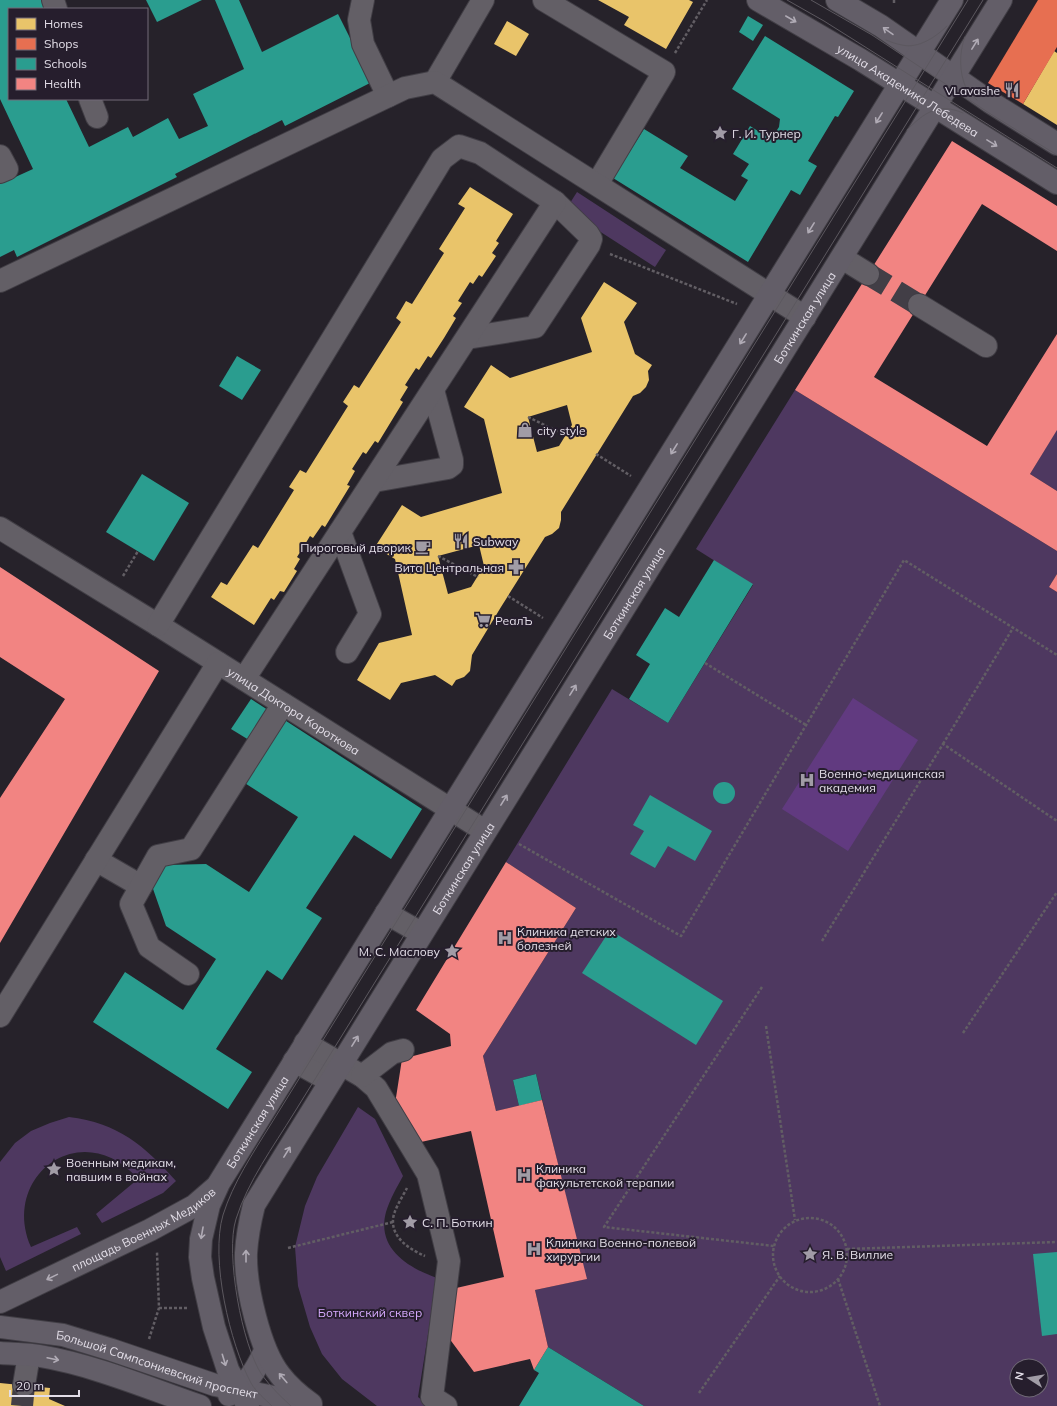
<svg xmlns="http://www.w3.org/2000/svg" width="1057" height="1406" viewBox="0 0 1057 1406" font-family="Mulish,sans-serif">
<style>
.green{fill:#4e3860;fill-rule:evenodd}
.water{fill:#613a80}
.homes{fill:#e9c46a;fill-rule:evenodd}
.shops{fill:#e76f51}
.schools{fill:#2a9d8f}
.health{fill:#f28482}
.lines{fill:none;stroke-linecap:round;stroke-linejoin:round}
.minor-tunnel{stroke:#423e46;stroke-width:22;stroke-dasharray:22 11;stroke-linecap:butt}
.minor-casing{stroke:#413e45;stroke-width:24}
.major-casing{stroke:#413e45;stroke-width:24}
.path{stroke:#625e64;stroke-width:2.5;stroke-dasharray:3 2;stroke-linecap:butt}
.minor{stroke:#635f66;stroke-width:22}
.major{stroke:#635e68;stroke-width:22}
.tram{stroke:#5c585f;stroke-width:1}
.oneway{stroke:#b0abb5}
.labels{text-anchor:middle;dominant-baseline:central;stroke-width:4;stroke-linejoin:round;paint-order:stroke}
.poi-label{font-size:12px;fill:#e3dee8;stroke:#261e2d;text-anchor:start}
.street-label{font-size:12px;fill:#e3dee8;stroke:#261e2d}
.park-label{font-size:12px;fill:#d5a9fd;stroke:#261e2d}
</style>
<rect width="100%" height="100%" fill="#26222a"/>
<g class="green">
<path d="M577 192 666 250 655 267 596 229 570 203Z"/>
<path d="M795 390 1057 551V574L1049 587 1057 592V1406H644L548 1347 535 1290 586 1279 536 1074 513 1080 519 1106 496 1111 483 1056 576 908 506 862 612 689 668 723 753 585 696 549ZM1017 1366H1041V1390H1017Z"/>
<path d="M1057 429V491L1030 474Z"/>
<path d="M358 1107 375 1119 403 1176C397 1187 390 1199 386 1212 376 1249 409 1268 437 1278L418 1397 429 1406H377L342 1379 322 1354 310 1327 298 1286 295 1247 305 1206 317 1177Z"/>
<path d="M69 1117C118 1123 144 1145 176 1181L163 1193 102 1223 96 1214 138 1179C82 1115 0 1176 31 1247L77 1227 81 1234 6 1271 0 1257V1162L15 1143 31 1131 50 1123Z"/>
</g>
<path class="water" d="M853 698 918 740 848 851 782 809Z"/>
<g class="homes">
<path d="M598 0H689L693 2 666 49 624 25 629 17Z"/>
<path d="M507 21 529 34 516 56 494 44Z"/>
<path d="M1054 51 1057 53V125L1023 104Z"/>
<path d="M470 187 513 214 496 241 499 243 492 253 496 256 482 277 479 275 473 284 470 282 458 301 462 303 453 316 456 318 444 338 431 358 428 356 419 370 416 368 405 385 408 387 400 400 403 402 378 443 375 441 366 454 363 452 352 469 355 471 347 485 350 486 325 527 322 525 313 538 310 536 304 546 297 557 300 559 294 569 297 571 284 592 280 591 274 600 271 598 254 625 211 597 221 582 227 585 253 545 258 548 294 490 289 487 300 470 306 473 348 406 343 402 354 385 359 388 401 322 396 318 406 301 412 304 444 253 439 249 465 208 458 204Z"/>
<path d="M604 282 637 303 624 322 635 354 652 365 648 371 649 380 646 387 640 393 633 396 561 512V520L559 528 552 534 545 537 501 607 472 655 470 671 464 677 456 680 452 686 435 675 401 683 390 700 357 680 379 643 412 635 395 559 375 547 402 505 421 517 502 493 484 419 464 407 491 365 510 378 592 352 581 318ZM567 405 572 425 559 446 537 452 528 417ZM479 545 484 566 471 587 448 594 438 556Z"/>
<path d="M0 1383 50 1388 49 1399 65 1406H0Z"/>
</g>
<path class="shops" d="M1038 0H1057V47L1023 104 988 83Z"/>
<g class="schools">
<path d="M0 0H44L48 9H9V99H66L89 147 128 127 133 137 168 118 179 139 208 126 193 94 244 69 215 0H239L262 52 338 14 372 82 285 126 282 120 175 174 177 177 17 257 14 250 0 257V184L33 169 0 99Z"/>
<path d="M146 0H202L157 22Z"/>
<path d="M748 16 763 25 753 41 739 32Z"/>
<path d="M765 36 854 91 838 117 835 116 808 161 817 166 800 195 791 190 748 262 613 178 644 129 688 156 680 168 735 201 748 180 741 176 749 164 733 154 750 126 771 139 779 127 780 119 732 89Z"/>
<path d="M237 356 261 370 242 400 219 386Z"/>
<path d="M142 474 189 503 154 561 106 532Z"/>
<path d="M714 560 753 584 668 723 629 699 650 664 636 655 665 608 679 617Z"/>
<path d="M251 699 268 710 249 740 231 729Z"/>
<path d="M280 717 422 809 391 859 354 835 306 908 322 918 282 980 267 970 216 1049 252 1072 228 1109 93 1022 125 972 183 1010 216 959 166 926 152 886 165 865 206 864 249 892 298 817 240 780Z"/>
<circle cx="724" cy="793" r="11"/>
<path d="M650 795 712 831 695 861 668 846 655 868 630 854 644 831 633 825Z"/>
<path d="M610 930 723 1001 696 1045 582 973Z"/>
<path d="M536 1074 542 1100 519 1106 513 1080Z"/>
<path d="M1057 1252V1334L1042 1336 1033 1254Z"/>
<path d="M548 1347 644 1406H519L539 1373 534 1370Z"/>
</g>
<g class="health">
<path d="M952 141 1057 206V251L982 204 874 377 987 446 1057 334V430L1030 474 1057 491V551L795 390Z"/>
<path d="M0 567 159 671 0 943V798L65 699 0 657Z"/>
<path d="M1057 574V592L1049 587Z"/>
<path d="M506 862 576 908 483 1056 496 1111 542 1100 587 1279 535 1290 548 1347 534 1370 530 1359 474 1372 446 1334 452 1289 504 1277 471 1131 421 1142 395 1104 402 1059 451 1046 450 1034 416 1010Z"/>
</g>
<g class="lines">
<g class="minor-tunnel">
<path d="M868 274 919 305"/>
<path d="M22 1406 24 1385"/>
</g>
<defs>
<g id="minor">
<path d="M53 0 56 9"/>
<path d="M363 0 359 20 363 44 388 96"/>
<path d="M544 0 664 72 597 184"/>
<path d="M435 82 483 0"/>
<path d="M90 99 97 117"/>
<path d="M0 156 7 169 0 172"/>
<path d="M842 258 868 274"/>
<path d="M0 281 405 88 435 82 805 317"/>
<path d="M919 305 986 346"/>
<path d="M467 338 535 327 589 245 591 239 588 234 555 202"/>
<path d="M374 481 448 468 452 465V460L433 390"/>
<path id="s1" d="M0 528 158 625 485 831"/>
<path d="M340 532 370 614 347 652"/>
<path d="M158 625 442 159 459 146 480 153 555 202 244 679"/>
<path d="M96 860 141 886"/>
<path d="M386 913 421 933"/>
<path d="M188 974 149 947 131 904 158 856 191 849 283 704"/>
<path d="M0 1016 218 663"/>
<path d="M305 1043 362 1076 376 1088 428 1174 449 1261 432 1397 446 1406"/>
<path d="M294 1061 330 1081"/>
<path d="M362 1076 392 1053 403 1050"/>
<path d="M24 1385 29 1355"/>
</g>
<g id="major">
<path id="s2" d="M758 0 861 60 1057 183"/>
<path d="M837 0 881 26 990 102 1057 144"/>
<path id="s3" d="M0 1302 150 1230 194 1206 216 1187"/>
<path id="s4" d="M0 1327 63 1335 112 1350 215 1385 308 1404"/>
<path d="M0 1353C13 1354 27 1354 40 1356 94 1365 148 1388 200 1406"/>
<path d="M229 1395C247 1386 256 1369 265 1351"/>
<path id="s5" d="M311 1404C300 1396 289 1387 280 1375 260 1350 245 1286 246 1253 247 1236 250 1221 254 1205L1001 0"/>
<path id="s6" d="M248 1406 228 1370 214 1327 203 1278 200 1257 201 1239 209 1205 219 1183 952 0"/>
</g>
</defs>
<use href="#minor" class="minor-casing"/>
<use href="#major" class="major-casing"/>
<g class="path">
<path d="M894 0V4"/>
<path d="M675 53 707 0"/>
<path d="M610 254 737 304"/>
<path d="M528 417 565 435"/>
<path d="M596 454 631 476"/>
<path d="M438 556 478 577"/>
<path d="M123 576 138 551"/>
<path d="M508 596 543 618"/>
<path d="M705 663 806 725"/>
<path d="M943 744 1013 628"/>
<path d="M519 844 681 936 904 560 1057 655"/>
<path d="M822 941 943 744 1057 821"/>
<path d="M762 987 604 1227 774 1246"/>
<path d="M766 1026 795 1220"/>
<path d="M963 1033 1057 892"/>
<path d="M407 1188C403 1196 392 1212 393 1222 393 1239 411 1250 425 1256"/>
<circle cx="810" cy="1255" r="37"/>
<path d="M288 1248 393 1222"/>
<path d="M847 1249 1057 1242"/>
<path d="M838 1279 880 1406"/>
<path d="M159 1308H187"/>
<path d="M149 1339 159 1308 157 1252"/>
<path d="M699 1393 780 1276"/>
</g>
<use href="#minor" class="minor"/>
<use href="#major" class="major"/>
<g class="tram">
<path d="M787 0 824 21 1057 168"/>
<path d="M811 0 872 35 989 113 1057 155"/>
<path d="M965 37C959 52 959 72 966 88 968 92 973 96 977 100"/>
<path d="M886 40C891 42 896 44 902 45 918 49 936 37 947 26"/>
<path d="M907 130C924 113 938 102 963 113"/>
<path d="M272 1406C265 1399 256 1392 251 1383 230 1344 210 1259 223 1215 233 1183 253 1153 271 1124L968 0"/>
<path d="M291 1406C281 1397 270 1386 262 1375 242 1346 225 1253 236 1219 248 1181 273 1147 294 1113L983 0"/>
</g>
</g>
<defs><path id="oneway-shaft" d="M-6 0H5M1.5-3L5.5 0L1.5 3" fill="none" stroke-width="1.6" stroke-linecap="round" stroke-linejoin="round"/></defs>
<g class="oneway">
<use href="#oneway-shaft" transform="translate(791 19) rotate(30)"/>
<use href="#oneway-shaft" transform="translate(888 31) rotate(-145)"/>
<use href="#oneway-shaft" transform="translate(975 44) rotate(-58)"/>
<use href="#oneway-shaft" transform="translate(879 118) rotate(122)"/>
<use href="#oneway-shaft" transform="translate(992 143) rotate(32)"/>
<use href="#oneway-shaft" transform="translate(811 228) rotate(122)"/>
<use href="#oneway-shaft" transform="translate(743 339) rotate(122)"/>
<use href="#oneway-shaft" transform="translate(674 449) rotate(122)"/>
<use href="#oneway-shaft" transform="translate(573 690) rotate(-58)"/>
<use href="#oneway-shaft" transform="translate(504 800) rotate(-58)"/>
<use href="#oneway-shaft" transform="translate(355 1041) rotate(-58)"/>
<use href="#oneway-shaft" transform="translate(287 1152) rotate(-58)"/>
<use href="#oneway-shaft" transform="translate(202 1233) rotate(100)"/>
<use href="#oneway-shaft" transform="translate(246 1256) rotate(-90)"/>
<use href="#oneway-shaft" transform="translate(52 1277) rotate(154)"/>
<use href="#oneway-shaft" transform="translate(53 1359) rotate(12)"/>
<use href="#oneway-shaft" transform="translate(224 1360) rotate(73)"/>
<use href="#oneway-shaft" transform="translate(283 1378) rotate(-130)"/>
</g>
<defs>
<symbol id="restaurant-bare" viewBox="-9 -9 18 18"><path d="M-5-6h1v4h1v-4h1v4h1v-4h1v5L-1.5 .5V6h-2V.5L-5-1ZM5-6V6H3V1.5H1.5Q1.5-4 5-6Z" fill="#a19ca6" stroke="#261e2d" stroke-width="2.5" paint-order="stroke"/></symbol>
<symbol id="sight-bare" viewBox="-9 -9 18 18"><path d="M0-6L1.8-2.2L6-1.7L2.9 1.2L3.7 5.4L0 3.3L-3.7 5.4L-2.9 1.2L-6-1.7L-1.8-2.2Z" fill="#a19ca6" stroke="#261e2d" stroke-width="2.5" paint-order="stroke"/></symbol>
<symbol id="shop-bare" viewBox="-9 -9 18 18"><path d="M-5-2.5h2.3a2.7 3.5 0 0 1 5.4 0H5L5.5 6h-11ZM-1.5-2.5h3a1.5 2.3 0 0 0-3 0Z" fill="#a19ca6" stroke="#261e2d" stroke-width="2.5" paint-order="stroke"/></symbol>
<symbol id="cafe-bare" viewBox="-9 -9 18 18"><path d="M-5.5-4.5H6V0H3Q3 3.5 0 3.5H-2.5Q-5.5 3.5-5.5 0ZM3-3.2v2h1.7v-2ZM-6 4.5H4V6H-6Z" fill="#a19ca6" stroke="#261e2d" stroke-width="2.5" paint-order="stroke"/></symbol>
<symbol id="pharmacy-bare" viewBox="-9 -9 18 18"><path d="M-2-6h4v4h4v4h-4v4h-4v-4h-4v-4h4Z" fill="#a19ca6" stroke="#261e2d" stroke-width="2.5" paint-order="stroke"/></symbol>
<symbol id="supermarket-bare" viewBox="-9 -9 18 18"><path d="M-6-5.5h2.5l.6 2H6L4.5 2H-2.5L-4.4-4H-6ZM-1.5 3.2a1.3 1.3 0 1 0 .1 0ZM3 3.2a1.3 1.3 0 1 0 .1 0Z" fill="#a19ca6" stroke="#261e2d" stroke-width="2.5" paint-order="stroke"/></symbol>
<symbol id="hospital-bare" viewBox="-9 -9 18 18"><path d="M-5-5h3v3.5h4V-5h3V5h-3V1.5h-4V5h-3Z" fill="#a19ca6" stroke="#261e2d" stroke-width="2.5" paint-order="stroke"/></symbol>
</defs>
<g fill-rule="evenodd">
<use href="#restaurant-bare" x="1001" y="79" width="22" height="22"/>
<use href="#sight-bare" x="709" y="122" width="22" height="22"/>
<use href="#shop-bare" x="514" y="419" width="22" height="22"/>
<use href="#restaurant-bare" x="450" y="530" width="22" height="22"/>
<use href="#cafe-bare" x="412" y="536" width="22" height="22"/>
<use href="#pharmacy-bare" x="505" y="556" width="22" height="22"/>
<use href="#supermarket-bare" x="472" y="609" width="22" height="22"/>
<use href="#hospital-bare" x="796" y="769" width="22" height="22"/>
<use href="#hospital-bare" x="494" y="927" width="22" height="22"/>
<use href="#sight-bare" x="441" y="940" width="22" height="22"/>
<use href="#sight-bare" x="43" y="1158" width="22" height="22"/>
<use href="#hospital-bare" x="513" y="1164" width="22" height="22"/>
<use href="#sight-bare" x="399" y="1211" width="22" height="22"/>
<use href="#hospital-bare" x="523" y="1238" width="22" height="22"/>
<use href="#sight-bare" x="799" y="1243" width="22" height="22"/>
</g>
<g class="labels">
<g class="poi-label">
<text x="1000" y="90" text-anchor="end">VLavashe</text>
<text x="732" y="133">Г. И. Турнер</text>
<text x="537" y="430">city style</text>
<text x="473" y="541">Subway</text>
<text x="411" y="547" text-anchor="end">Пироговый дворик</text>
<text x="504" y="567" text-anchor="end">Вита Центральная</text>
<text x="495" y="620">РеалЪ</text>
<text x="819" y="773">Военно-медицинская<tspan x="819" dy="14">академия</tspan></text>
<text x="517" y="931">Клиника детских<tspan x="517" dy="14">болезней</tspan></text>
<text x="440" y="951" text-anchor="end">М. С. Маслову</text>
<text x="66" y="1162">Военным медикам,<tspan x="66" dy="14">павшим в войнах</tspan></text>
<text x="536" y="1168">Клиника<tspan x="536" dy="14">факультетской терапии</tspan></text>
<text x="422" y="1222">С. П. Боткин</text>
<text x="546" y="1242">Клиника Военно-полевой<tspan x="546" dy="14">хирургии</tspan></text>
<text x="822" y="1254">Я. В. Виллие</text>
</g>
<g class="street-label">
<text stroke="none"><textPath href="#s2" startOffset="175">улица Академика Лебедева</textPath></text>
<text stroke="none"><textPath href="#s5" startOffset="1264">Боткинская улица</textPath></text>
<text stroke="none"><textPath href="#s5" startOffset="940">Боткинская улица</textPath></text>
<text stroke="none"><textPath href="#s1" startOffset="346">улица Доктора Короткова</textPath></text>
<text stroke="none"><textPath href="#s5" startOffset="616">Боткинская улица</textPath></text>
<text stroke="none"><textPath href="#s6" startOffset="307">Боткинская улица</textPath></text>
<text stroke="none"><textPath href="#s3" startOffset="161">площадь Военных Медиков</textPath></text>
<text stroke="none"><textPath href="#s4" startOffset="162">Большой Сампсониевский проспект</textPath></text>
</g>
<g class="park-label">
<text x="370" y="1312">Боткинский сквер</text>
</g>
</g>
<rect x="8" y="8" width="140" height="92" fill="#261e2d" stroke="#726b78"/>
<rect x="16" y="18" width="20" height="12" fill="#e9c46a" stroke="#726b78"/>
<text x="44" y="28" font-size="12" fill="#e3dee8">Homes</text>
<rect x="16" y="38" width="20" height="12" fill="#e76f51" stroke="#726b78"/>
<text x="44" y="48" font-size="12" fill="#e3dee8">Shops</text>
<rect x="16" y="58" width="20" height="12" fill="#2a9d8f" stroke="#726b78"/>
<text x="44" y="68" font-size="12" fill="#e3dee8">Schools</text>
<rect x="16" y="78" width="20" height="12" fill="#f28482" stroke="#726b78"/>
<text x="44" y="88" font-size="12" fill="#e3dee8">Health</text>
<g transform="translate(1029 1378) rotate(282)"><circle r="19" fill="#261e2d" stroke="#726b78"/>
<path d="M0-3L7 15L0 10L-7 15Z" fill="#a19ca6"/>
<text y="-6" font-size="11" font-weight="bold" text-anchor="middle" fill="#e3dee8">N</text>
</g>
<path d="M10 1390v6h69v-6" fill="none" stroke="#e3dee8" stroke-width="2"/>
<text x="16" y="1390" font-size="12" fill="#e3dee8" stroke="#261e2d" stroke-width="3" paint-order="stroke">20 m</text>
</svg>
